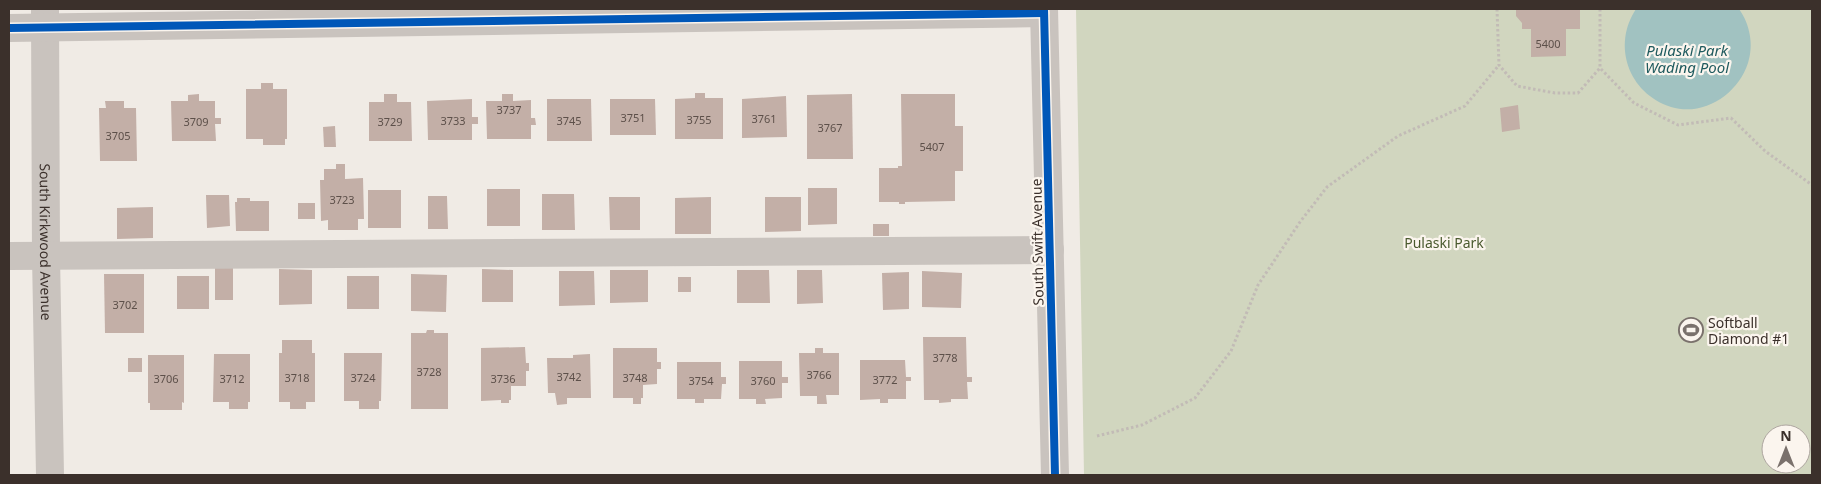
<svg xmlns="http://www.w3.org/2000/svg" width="1821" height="484" viewBox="0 0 1821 484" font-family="'Noto Sans',sans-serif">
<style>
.green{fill:#d1d6bf;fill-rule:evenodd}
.water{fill:#a1c2c1}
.building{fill:#c3afa7}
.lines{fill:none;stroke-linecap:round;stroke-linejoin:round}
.path{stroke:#c2bbb6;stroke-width:3;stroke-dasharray:2.5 2.5;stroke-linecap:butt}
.minor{stroke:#c9c3be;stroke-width:28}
.cycleway-casing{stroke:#fbf5ee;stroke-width:11}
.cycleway{stroke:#0057b8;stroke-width:8}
.labels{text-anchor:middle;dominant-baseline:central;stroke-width:4.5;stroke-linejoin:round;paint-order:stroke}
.number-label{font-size:11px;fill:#5d504a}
.street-label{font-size:14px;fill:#3b302b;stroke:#fbf5ee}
.park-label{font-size:14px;fill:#4a5a2e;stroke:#fbf5ee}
.poi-label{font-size:14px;fill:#3b302b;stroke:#fbf5ee;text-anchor:start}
.water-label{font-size:15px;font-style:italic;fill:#1f5a5e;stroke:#fbf5ee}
</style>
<rect width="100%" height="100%" fill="#f0ebe5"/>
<path class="green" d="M1076 9H1812V475H1084ZM1771 434H1801V464H1771Z"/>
<path class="water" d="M1636 9H1739C1750 24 1754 45 1748 63 1738 94 1704 117 1671 107 1628 93 1612 45 1636 9Z"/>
<g class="building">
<path d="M1516 9H1580V29H1566V56L1531 57V29H1522V23L1516 16Z"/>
<path d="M261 83H273V89H287V139H285V145H263V139H246V89H261Z"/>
<path d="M695 93H705V98H723V139H675V99L695 98Z"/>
<path d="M199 94V101H215V118H221V124H215L216 141H172L171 101H188V95Z"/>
<path d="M384 94H397V102H411L412 141H369V102H384Z"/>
<path d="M502 94H513V101L531 100V118H535L536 125H531V139H487L486 101H502Z"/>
<path d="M852 94 853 159H807V95Z"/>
<path d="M901 94H955V126H963V171H955V201L905 202V204H899V202H879V168H898V166H902Z"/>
<path d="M786 96 787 137 742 138V99Z"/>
<path d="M472 99V117H478V124H472V140H428L427 101Z"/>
<path d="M547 99H591L592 141H547Z"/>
<path d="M610 99H655L656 135H610Z"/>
<path d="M105 101H124V108H136L137 161H100L99 108H106Z"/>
<path d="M1518 105 1520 129 1502 132 1500 108Z"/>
<path d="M335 126 336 147H324L323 127Z"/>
<path d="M336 164H345V179L363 178 364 219H358V230H328V220L321 221 320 180H324V169H336Z"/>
<path d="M808 188H837V224L808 225Z"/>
<rect x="487" y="189" width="33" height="37"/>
<rect x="368" y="190" width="33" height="38"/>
<path d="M542 194H574L575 230H542Z"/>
<path d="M206 195H229L230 226 207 228Z"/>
<path d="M428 196H447L448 229H428Z"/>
<path d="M609 197H640V230H610Z"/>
<path d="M711 197V234H675V198Z"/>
<path d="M765 197H801V231L765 232Z"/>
<path d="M237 198H250V201H269V231H236L235 202H237Z"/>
<rect x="298" y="203" width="17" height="16"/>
<path d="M153 207V238L117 239V208Z"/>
<rect x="873" y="224" width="16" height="12"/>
<rect x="215" y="268" width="18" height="32"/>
<path d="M279 269 312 270V304L279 305Z"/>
<path d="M482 269 513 270V302H482Z"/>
<path d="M610 270H648V302L610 303Z"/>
<path d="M737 270H769L770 303H737Z"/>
<path d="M797 270H822L823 303 797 304Z"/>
<path d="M559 271H594L595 305 559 306Z"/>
<path d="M922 271 962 273 961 308 922 307Z"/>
<path d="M909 272V309L883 310 882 273Z"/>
<path d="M104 274H144V333H105Z"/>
<path d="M411 274 447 275 446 312 411 311Z"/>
<rect x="177" y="276" width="32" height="33"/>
<rect x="347" y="276" width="32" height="33"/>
<rect x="678" y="277" width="13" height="15"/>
<path d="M427 330H434V333H448V409H411V333H426Z"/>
<path d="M923 337H966L967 377H972V382H967L968 399H951V402L939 403V400H924Z"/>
<path d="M282 340H312V353H315V402H306V409H290V402H279V353H282Z"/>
<path d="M525 347 526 363H529V371H526V386H511V400H509V403H501V400L481 401V348Z"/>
<path d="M613 348H657V362H661V369H657V384L643 385V398H641V404H633V398H613Z"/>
<path d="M815 348H823V353H839V395H826L827 404H817V396H800L799 353H815Z"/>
<path d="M344 353H382L381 401H379V409H359V401H344Z"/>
<path d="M214 354H250V402H248V409H229V402H213Z"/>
<path d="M590 354 591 398H567V404L557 405 555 393H548L547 358H573V355Z"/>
<path d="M148 355H184V403L182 402V410H150V403H148Z"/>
<rect x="128" y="358" width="14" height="14"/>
<path d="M860 360H905L906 377H911V381H906V399H888V403H880V399L860 400Z"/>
<path d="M739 361H782V377H788V383H782V398L765 399 766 404H756V399H739Z"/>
<path d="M677 362H721V377H726V384H722L721 399H704V403H695V399H677Z"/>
</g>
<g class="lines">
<g class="path">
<path d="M1497 9 1499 65 1517 86 1555 93H1578L1600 68 1634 103 1678 125 1731 118 1765 151 1812 185"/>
<path d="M1600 9V68"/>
<path d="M1097 436 1142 425 1195 398 1231 351 1258 285 1300 222 1327 187 1398 136 1465 106 1499 65"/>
</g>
<g class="minor">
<path d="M1044 9 1055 475"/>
<path id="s1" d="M45 10 46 256 50 475"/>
<path d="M9 28 1044 13"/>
<path d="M9 256 1050 250"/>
</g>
<defs>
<g id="cycleway">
<path d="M1044 9 1055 475"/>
<path d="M9 28 1044 13"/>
</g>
</defs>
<use href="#cycleway" class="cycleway-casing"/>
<use href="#cycleway" class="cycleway"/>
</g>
<defs>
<symbol id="stadium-ring" viewBox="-11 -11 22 22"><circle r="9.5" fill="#fbf5ee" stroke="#7a716c" stroke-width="1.5"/><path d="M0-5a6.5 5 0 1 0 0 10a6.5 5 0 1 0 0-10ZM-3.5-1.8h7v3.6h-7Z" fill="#7a716c"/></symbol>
</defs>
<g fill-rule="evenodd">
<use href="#stadium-ring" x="1677" y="316" width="28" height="28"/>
</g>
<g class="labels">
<g class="number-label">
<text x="1548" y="43">5400</text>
<text x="509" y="109">3737</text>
<text x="633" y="117">3751</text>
<text x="764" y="118">3761</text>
<text x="699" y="119">3755</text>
<text x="453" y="120">3733</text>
<text x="569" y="120">3745</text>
<text x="196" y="121">3709</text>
<text x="390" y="121">3729</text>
<text x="830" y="127">3767</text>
<text x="118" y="135">3705</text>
<text x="932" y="146">5407</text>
<text x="342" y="199">3723</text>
<text x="125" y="304">3702</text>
<text x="945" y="357">3778</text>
<text x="429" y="371">3728</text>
<text x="819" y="374">3766</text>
<text x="569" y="376">3742</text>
<text x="297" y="377">3718</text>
<text x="363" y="377">3724</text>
<text x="635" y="377">3748</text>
<text x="166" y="378">3706</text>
<text x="232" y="378">3712</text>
<text x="503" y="378">3736</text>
<text x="885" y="379">3772</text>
<text x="701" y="380">3754</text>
<text x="763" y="380">3760</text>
</g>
<g class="street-label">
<text stroke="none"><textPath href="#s1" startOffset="232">South Kirkwood Avenue</textPath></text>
<text transform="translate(1037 242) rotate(-91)">South Swift Avenue</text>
</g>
<g class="park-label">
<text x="1444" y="242">Pulaski Park</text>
</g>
<g class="poi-label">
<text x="1708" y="322">Softball<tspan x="1708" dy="16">Diamond #1</tspan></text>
</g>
<g class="water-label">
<text x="1687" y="50">Pulaski Park<tspan x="1687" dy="17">Wading Pool</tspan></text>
</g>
</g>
<rect width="1821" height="484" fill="none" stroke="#3b302b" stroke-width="20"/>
<g transform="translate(1786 449)"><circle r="24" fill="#fbf5ee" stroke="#aea6a0"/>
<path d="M0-4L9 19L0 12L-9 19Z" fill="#7a716c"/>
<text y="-8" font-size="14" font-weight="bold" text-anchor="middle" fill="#3b302b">N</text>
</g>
</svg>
